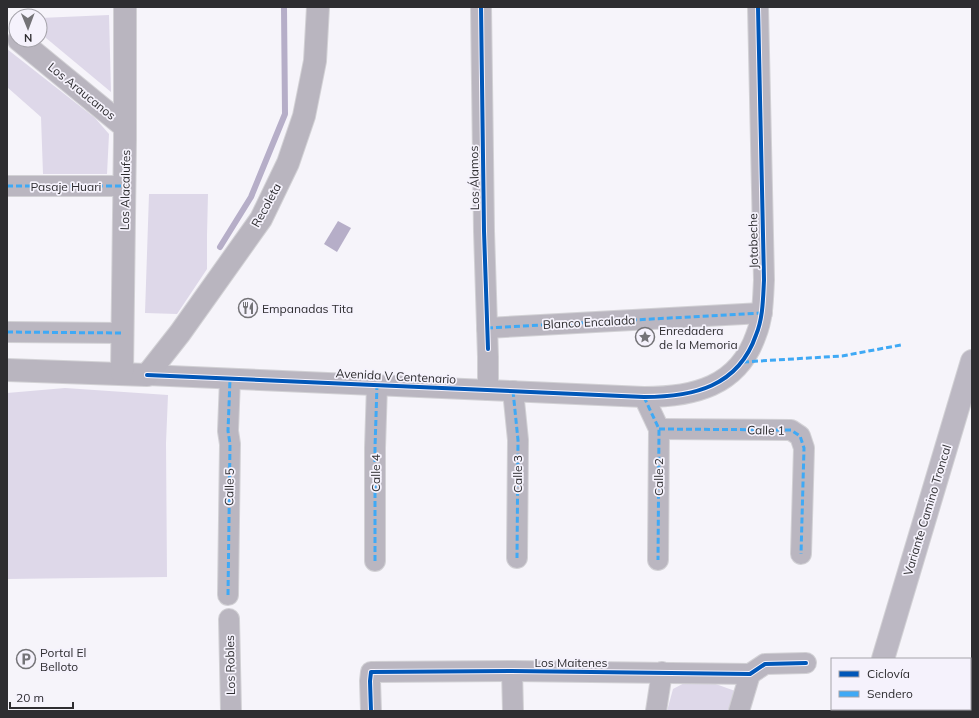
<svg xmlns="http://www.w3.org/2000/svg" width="979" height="718" viewBox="0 0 979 718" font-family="Mulish,sans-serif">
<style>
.green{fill:#ded8e9}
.water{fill:#b6aec8}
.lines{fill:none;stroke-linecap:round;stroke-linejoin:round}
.stream{stroke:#b6aec8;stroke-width:6}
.street-casing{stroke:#d2d1d5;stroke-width:22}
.secondary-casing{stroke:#d2d1d5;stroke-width:24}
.primary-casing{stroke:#d2d1d5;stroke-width:24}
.street{stroke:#bab6c0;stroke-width:20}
.secondary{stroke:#b9b5bf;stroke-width:22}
.primary{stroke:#bcb8c3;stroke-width:22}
.quiet{stroke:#3fa9f5;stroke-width:3;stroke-dasharray:6 3;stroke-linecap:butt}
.cycleway-casing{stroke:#f5f2fc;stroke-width:6}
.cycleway{stroke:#0057b8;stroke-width:4}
.labels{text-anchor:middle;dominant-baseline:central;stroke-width:3.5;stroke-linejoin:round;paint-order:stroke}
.street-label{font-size:12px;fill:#2e2d30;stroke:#f5f2fc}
.poi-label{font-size:12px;fill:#2e2d30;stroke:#f5f2fc;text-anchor:start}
</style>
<rect width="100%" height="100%" fill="#f6f4fa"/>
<g class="green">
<path d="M109 15 111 92 40 33V18Z"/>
<path d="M7 49 95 118 109 134 107 174H43L41 117 7 87Z"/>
<path d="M149 194H208L207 235V269L177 314 145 313Z"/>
<path d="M65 388 168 395 166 443 167 577 7 579V393Z"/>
<path d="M690 680 710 682 738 692 733 711H667L673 689Z"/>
</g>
<path class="water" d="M338 221 351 228 337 252 324 244Z"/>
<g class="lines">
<path class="stream" d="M220 247 251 197 285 114 284 7"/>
<defs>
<g id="street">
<path d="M481 7 484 231 488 357V390"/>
<path d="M7 186H125"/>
<path d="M487 328 762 313"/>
<path d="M7 332 122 333"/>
<path d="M147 375 644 397C693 397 738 387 756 335 763 318 763 299 764 280L758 7"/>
<path d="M513 391 518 440 517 558"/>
<path d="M644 397 659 429 658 560"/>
<path d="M659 429 791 430 800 436 804 448 801 554"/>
<path d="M375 561V448L377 385"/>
<path d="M228 595 230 444 228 431 230 379"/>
<path d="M229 619 231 711"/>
<path d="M512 671 513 711"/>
<path d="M970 689H972"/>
<path d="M371 711 370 681 371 672 512 671 750 674 765 664 806 663"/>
<path d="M656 711 662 672"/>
<path d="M739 711 750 674"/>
</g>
<g id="secondary">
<path d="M19 40 125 127"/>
<path d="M7 370 147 375 180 333 261 219 288 163 304 116 315 61 318 7"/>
<path d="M122 373 125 139V7"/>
</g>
<g id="primary">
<path d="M883 659 972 361"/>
<path d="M868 711V709"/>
</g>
</defs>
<use href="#street" class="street-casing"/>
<use href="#secondary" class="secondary-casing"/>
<use href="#primary" class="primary-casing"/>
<use href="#street" class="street"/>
<use href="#secondary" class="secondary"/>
<use href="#primary" class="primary"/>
<g class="quiet">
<path d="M7 186H125"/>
<path d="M487 328 762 313"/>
<path d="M7 332 122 333"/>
<path d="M743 362 842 356 901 345"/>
<path d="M513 391 518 440 517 558"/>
<path d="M644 397 659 429 658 560"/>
<path d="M659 429 791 430 800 436 804 448 801 554"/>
<path d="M375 561V448L377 385"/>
<path d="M228 595 230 444 228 431 230 379"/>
<path d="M970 689H972"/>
</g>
<defs>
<g id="cycleway">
<path d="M481 7 484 231 488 349"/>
<path d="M147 375 644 397C693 397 738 387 756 335 763 318 763 299 764 280L758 7"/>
<path d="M371 711 370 681 371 672 512 671 750 674 765 664 806 663"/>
</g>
</defs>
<use href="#cycleway" class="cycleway-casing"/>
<use href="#cycleway" class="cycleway"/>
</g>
<defs>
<symbol id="restaurant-ring" viewBox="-11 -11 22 22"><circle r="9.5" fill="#f5f2fc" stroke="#747377" stroke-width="1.5"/><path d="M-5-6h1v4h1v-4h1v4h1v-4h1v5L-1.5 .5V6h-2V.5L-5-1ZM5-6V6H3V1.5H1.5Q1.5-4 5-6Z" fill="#747377"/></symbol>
<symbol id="sight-ring" viewBox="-11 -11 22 22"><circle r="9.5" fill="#f5f2fc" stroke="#747377" stroke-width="1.5"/><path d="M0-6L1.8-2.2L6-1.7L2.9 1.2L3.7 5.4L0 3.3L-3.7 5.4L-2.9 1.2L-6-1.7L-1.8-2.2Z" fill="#747377"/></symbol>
<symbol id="parking-ring" viewBox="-11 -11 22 22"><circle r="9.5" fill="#f5f2fc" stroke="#747377" stroke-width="1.5"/><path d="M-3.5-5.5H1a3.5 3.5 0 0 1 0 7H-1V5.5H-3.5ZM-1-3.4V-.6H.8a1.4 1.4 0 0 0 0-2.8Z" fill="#747377"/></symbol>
</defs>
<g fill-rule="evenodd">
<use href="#restaurant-ring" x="237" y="297" width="22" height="22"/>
<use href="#sight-ring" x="634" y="326" width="22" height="22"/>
<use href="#parking-ring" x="15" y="648" width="22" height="22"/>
</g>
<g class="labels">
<g class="street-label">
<text transform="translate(82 91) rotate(39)">Los Araucanos</text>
<text transform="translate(474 178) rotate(-91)">Los Álamos</text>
<text x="66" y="186">Pasaje Huari</text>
<text transform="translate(125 190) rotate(-89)">Los Alacalufes</text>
<text transform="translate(266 205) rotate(-61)">Recoleta</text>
<text transform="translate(753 241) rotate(-91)">Jotabeche</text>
<text transform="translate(589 322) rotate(-3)">Blanco Encalada</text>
<text transform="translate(396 376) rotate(3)">Avenida V Centenario</text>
<text transform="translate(766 430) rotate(1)">Calle 1</text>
<text transform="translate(375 473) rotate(-90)">Calle 4</text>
<text transform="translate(517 474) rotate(-90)">Calle 3</text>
<text transform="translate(658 477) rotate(-90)">Calle 2</text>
<text transform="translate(229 487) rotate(-89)">Calle 5</text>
<text transform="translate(927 510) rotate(-73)">Variante Camino Troncal</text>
<text x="571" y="662">Los Maitenes</text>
<text transform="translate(230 665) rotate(-91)">Los Robles</text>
</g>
<g class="poi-label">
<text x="262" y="308">Empanadas Tita</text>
<text x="659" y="330">Enredadera<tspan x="659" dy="14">de la Memoria</tspan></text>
<text x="40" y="652">Portal El<tspan x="40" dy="14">Belloto</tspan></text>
</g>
</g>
<rect width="979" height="718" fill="none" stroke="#2e2d30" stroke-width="16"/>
<rect x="831" y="658" width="140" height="52" fill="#f5f2fc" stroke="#a5a3aa"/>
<rect x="839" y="671" width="20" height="6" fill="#0057b8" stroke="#a5a3aa"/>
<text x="867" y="678" font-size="12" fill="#2e2d30">Ciclovía</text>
<rect x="839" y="691" width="20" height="6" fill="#3fa9f5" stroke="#a5a3aa"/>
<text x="867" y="698" font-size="12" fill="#2e2d30">Sendero</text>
<g transform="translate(28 28) rotate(179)"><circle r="19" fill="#f5f2fc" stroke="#a5a3aa"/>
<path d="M0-3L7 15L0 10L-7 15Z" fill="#747377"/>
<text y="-6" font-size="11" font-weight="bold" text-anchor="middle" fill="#2e2d30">N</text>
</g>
<path d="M10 702v6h63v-6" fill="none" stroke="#2e2d30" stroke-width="2"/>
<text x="16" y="702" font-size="12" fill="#2e2d30" stroke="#f5f2fc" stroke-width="3" paint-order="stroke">20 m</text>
</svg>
